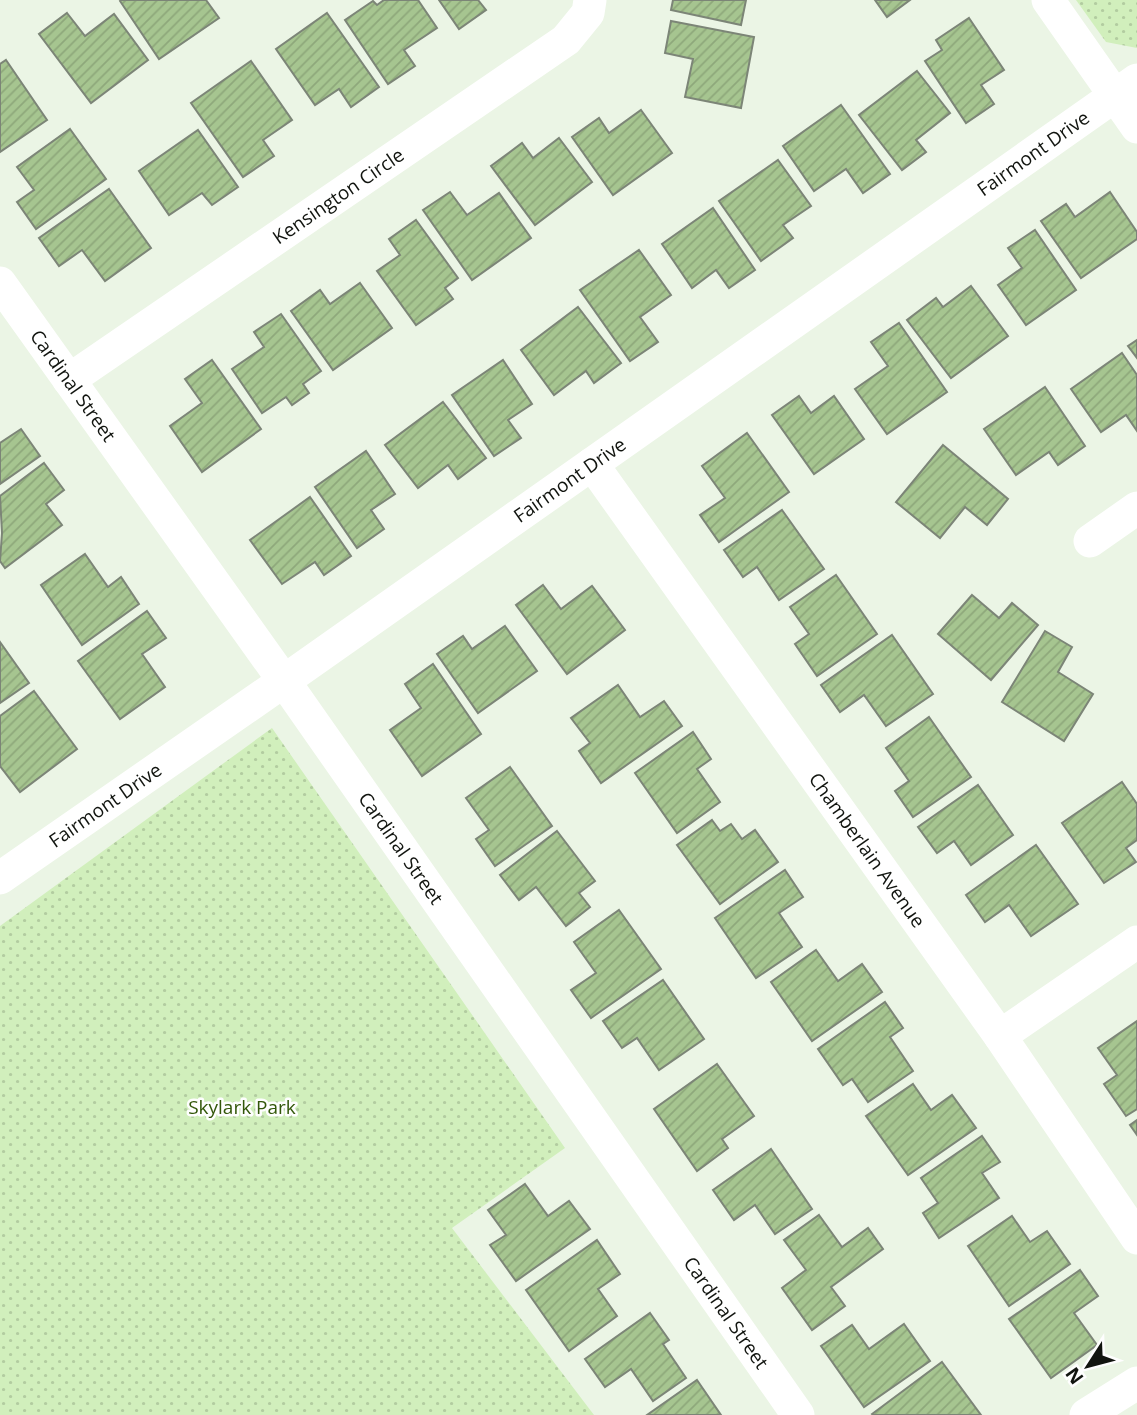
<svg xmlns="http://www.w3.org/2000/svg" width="1137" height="1415" viewBox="0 0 1137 1415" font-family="'Open Sans',sans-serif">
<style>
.park{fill:url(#park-dots)}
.building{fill:url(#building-hatch);stroke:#7c8577;stroke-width:2}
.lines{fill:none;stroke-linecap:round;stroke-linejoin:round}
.minor{stroke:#fff;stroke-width:33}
.labels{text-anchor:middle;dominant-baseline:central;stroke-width:5;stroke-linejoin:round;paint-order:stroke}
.street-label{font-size:19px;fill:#11140f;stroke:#fefefe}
.park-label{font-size:19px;fill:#325709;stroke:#fefefe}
</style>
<defs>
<pattern id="park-dots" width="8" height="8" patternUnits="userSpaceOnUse" patternTransform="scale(1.75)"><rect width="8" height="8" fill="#d1efbc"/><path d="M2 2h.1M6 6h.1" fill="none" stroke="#b2cca0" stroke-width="1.8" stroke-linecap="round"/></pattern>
<pattern id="building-hatch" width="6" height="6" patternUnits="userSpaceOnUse" patternTransform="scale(1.75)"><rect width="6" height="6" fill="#a6c590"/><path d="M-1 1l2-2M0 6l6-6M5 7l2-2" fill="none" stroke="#8ea87b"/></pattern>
</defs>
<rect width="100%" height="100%" fill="#ebf5e5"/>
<g class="park">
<path d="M1076 0H1137V48L1106 42Z"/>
<path d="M272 728 565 1148 452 1228 594 1415H0V926Z"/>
</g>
<g class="building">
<path d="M121 0H206L219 18 159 59 120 1Z"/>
<path d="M384 0H418L437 28 404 50 415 66 388 84 345 20 373 1 377 5Z"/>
<path d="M439 0H478L486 10 459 29Z"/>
<path d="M673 0H746L741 25 671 10Z"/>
<path d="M875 0H910L887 17Z"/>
<path d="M67 13 85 36 114 14 148 60 91 103 39 34Z"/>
<path d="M327 13 379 87 351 107 339 89 315 105 276 49Z"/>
<path d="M969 18 1004 70 981 85 994 104 966 123 925 61 942 50 936 40Z"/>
<path d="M671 21 754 37 741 108 685 97 693 59 665 53Z"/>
<path d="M6 60 47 120 0 152V64Z"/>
<path d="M251 61 292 120 263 140 274 156 243 177 191 103Z"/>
<path d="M917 71 950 113 916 140 926 152 902 170 859 115Z"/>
<path d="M841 105 890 174 863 193 846 169 814 191 783 146Z"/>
<path d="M641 110 672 153 613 195 572 137 599 118 609 133Z"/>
<path d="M70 129 106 179 36 229 17 202 34 190 17 167Z"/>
<path d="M198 130 238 187 212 205 202 193 169 215 139 171Z"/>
<path d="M559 138 592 182 535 225 491 166 522 143 533 158Z"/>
<path d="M778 160 811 206 783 225 793 238 761 261 719 201Z"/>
<path d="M109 189 151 248 105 281 82 250 59 266 39 238Z"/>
<path d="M450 192 467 215 499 193 531 238 472 280 423 210Z"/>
<path d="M1110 192 1137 232V239L1081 278 1041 221 1066 204 1075 217Z"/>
<path d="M713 208 755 270 729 288 716 270 692 288 662 244Z"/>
<path d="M416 220 458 278 445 288 453 299 416 325 377 271 400 255 389 239Z"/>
<path d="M1035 230 1076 290 1026 325 998 285 1022 268 1008 248Z"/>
<path d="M639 250 671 295 640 317 658 342 630 361 580 290Z"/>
<path d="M360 283 392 328 333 370 291 311 320 290 330 304Z"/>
<path d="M971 286 1008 336 951 378 907 320 936 298 943 307Z"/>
<path d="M578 307 621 363 594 383 586 371 554 395 521 350Z"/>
<path d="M281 314 321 371 303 384 309 393 292 405 286 397 262 413 232 369 264 347 254 332Z"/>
<path d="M899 323 947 392 887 434 855 389 888 366 871 342Z"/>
<path d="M1137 340V358L1128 346Z"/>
<path d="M1122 353 1137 375V431L1126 415 1101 432 1071 389Z"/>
<path d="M212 360 261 429 202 472 170 426 202 403 185 379Z"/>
<path d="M503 360 532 404 508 420 521 438 494 456 452 395Z"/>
<path d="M1045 387 1085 446 1058 465 1049 452 1016 475 984 429Z"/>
<path d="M799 396 811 413 834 396 864 439 814 474 772 415Z"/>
<path d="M443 402 486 458 458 479 448 465 418 488 385 445Z"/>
<path d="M21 429 40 456 0 484V443Z"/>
<path d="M747 433 789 492 719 542 700 515 725 498 702 466Z"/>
<path d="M943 445 1008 499 987 525 965 507 940 538 896 502Z"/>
<path d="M366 451 395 494 371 510 384 529 357 548 315 487Z"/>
<path d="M44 463 64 490 46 504 62 525 5 568 0 561 2 533 0 496Z"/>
<path d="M310 497 351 556 324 575 315 562 282 584 250 540Z"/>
<path d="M782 510 824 569 779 600 757 567 743 577 724 550Z"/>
<path d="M85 554 108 587 121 577 139 604 82 645 41 585Z"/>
<path d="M836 575 877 634 817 676 795 644 809 634 790 607Z"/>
<path d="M543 585 561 609 592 586 625 630 567 674 516 605Z"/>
<path d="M972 595 999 618 1012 603 1038 625 991 680 938 634Z"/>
<path d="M147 611 166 638 142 654 165 687 120 719 78 661Z"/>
<path d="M505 626 537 671 478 713 437 654 463 636 472 649Z"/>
<path d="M1045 631 1072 647 1058 672 1093 694 1064 741 1002 702Z"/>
<path d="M892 635 933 694 886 726 864 695 840 712 821 685Z"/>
<path d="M0 642 29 683 0 703Z"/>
<path d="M433 664 481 734 422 776 390 730 421 708 405 684Z"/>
<path d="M618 685 640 717 664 701 682 726 601 783 579 751 590 743 571 718Z"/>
<path d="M34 691 77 749 20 792 0 766V716Z"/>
<path d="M929 717 971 777 913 817 895 791 909 781 886 748Z"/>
<path d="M693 732 711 759 697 769 720 802 677 833 635 773Z"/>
<path d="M510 767 552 826 495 866 476 839 489 830 466 798Z"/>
<path d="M1122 782 1137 804V840L1126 848 1136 862 1104 883 1062 823Z"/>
<path d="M978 785 1013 835 971 865 954 841 937 853 918 827Z"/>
<path d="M712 820 720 831 731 824 742 839 755 830 778 862 720 904 677 845Z"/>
<path d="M557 831 595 881 579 893 590 907 566 926 536 887 519 900 500 875Z"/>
<path d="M1036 845 1078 904 1031 936 1009 905 985 922 966 895Z"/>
<path d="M785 870 803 897 779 913 802 947 756 978 715 918Z"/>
<path d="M619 910 661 969 591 1018 571 990 596 973 574 942Z"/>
<path d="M816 950 838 981 862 964 882 992 812 1041 771 982Z"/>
<path d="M663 980 704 1039 659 1070 637 1038 622 1048 603 1021Z"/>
<path d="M885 1002 903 1028 890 1037 913 1071 868 1102 852 1079 843 1085 818 1049Z"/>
<path d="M1137 1021V1109L1126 1116 1104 1084 1117 1075 1098 1048Z"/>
<path d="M717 1064 754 1116 722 1139 728 1148 697 1171 654 1109Z"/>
<path d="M913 1084 931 1110 952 1095 976 1128 908 1175 866 1116Z"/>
<path d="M1137 1120V1135L1130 1125Z"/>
<path d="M982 1136 1000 1162 982 1173 999 1198 939 1238 923 1213 938 1203 921 1178Z"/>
<path d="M771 1149 812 1209 775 1234 755 1205 734 1220 713 1190Z"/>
<path d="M525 1184 548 1216 569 1201 590 1229 516 1281 490 1245 506 1235 488 1210Z"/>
<path d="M819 1215 842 1247 868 1228 883 1249 831 1287 845 1306 812 1330 782 1288 806 1270 784 1240Z"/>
<path d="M1012 1216 1030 1242 1047 1231 1070 1264 1009 1306 968 1246Z"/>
<path d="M597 1240 620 1274 598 1289 617 1316 569 1351 526 1290Z"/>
<path d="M1080 1270 1098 1296 1074 1313 1097 1345 1051 1378 1009 1319Z"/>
<path d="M650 1313 669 1340 663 1344 686 1378 653 1401 631 1369 605 1387 585 1359Z"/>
<path d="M904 1324 930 1361 864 1407 821 1346 852 1325 869 1349Z"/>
<path d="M942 1362 981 1415H873L872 1414Z"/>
<path d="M697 1380 721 1415H647Z"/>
</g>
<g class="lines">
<g class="minor">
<path d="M1048 0 1137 127"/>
<path id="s1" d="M0 283 284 681 798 1415"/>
<path id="s2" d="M69 380 566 40 588 13 590 0"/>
<path id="s3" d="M592 464 1000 1036 1137 1238"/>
<path d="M1090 541 1137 508"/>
<path id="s4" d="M0 878 284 681 1137 80"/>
<path d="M1000 1036 1137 942"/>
<path d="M1086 1415 1137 1383"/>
</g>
</g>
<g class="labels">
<g class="street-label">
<text stroke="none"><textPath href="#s4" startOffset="1262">Fairmont Drive</textPath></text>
<text stroke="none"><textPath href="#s2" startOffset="326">Kensington Circle</textPath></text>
<text stroke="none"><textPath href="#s1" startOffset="126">Cardinal Street</textPath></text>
<text stroke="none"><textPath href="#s4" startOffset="695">Fairmont Drive</textPath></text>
<text stroke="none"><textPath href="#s4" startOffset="128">Fairmont Drive</textPath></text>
<text stroke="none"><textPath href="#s1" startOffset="693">Cardinal Street</textPath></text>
<text stroke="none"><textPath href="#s3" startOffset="474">Chamberlain Avenue</textPath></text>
<text stroke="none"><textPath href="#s1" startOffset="1260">Cardinal Street</textPath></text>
</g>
<g class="park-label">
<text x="242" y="1107">Skylark Park</text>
</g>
</g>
<g transform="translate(1088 1366) rotate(234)" stroke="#fefefe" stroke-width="5" paint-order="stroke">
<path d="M0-5L12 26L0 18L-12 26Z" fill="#11140f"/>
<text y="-10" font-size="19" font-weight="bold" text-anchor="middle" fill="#11140f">N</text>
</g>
</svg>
